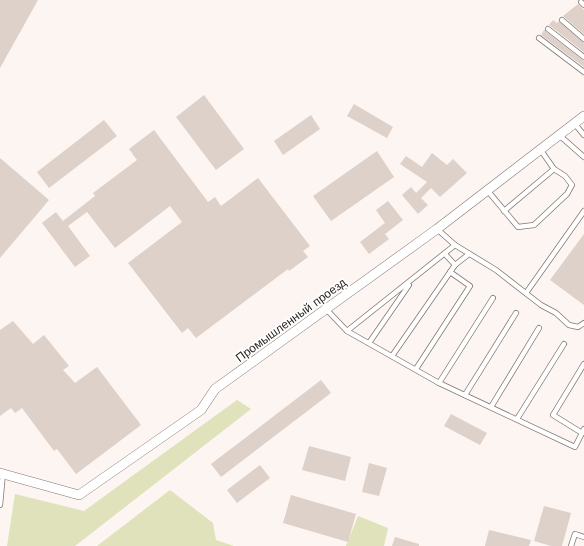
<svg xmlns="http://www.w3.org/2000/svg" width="584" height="546" viewBox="0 0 584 546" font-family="'Work Sans',sans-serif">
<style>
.green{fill:#dfe2ba}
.building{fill:#ddd1ca}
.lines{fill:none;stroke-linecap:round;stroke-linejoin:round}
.service-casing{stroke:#827772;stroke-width:6}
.minor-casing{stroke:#827772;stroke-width:10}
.service{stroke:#fff;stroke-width:4.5}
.minor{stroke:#fff;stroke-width:9}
.labels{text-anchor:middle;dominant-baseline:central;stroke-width:3.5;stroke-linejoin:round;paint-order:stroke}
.street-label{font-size:12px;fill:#292523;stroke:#fff}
</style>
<rect width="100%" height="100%" fill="#fdf5f2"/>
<g class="green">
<path d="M237 400 251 409 75 546H7L15 494 84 511Z"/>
<path d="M170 490 213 523 216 540 234 546H97Z"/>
<path d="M358 516 388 528 384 546H346Z"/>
</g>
<g class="building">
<path d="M0 0H38L0 68Z"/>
<path d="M578 4 584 10V34L563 16Z"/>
<path d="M553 20 557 23 559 21 584 43V52L549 25Z"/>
<path d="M544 30 584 61V67L541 35Z"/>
<path d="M204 95 244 149 216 170 176 117Z"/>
<path d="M354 104 393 127 387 138 347 116Z"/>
<path d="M311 115 320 129 283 155 274 141Z"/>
<path d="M104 120 117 136 49 188 37 172Z"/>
<path d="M154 130 208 202 215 197 221 206 258 178 310 246 303 251 308 257 289 271 288 269 196 338 188 328 182 333 128 263 182 222 170 206 115 248 87 212 68 226 90 256 75 267 42 223 56 212 63 221 95 196 93 193 137 160 129 149Z"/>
<path d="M377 151 394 177 331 221 313 196Z"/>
<path d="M432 153 447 165 453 159 467 173 440 197 431 188 421 198 428 205 418 214 402 195 411 187 416 193 427 182 400 164 406 156 422 167Z"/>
<path d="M0 158 49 200 0 258Z"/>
<path d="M388 201 403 220 385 234 389 239 369 254 360 242 385 223 376 210Z"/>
<path d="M584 234V305L550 280Z"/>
<path d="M13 321 33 344 44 335 69 366 63 370 75 383 97 367 141 425 76 474 57 449 54 451 22 408 15 413 11 408 0 416V330Z"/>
<path d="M321 380 331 393 221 477 211 464Z"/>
<path d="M451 414 487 433 480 445 444 426Z"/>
<path d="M309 446 351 457 345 481 302 470Z"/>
<path d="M369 463 387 468 379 496 362 492Z"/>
<path d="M260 465 270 478 237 503 227 490Z"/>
<path d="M291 495 356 514 348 542 283 523Z"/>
<path d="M544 506 571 513 562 546H551L534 541Z"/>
<path d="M489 530 531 540 529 546H485Z"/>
<path d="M395 537 419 544V546H392Z"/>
</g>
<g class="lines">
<defs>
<g id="service">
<path d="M581 2 584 5"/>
<path d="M562 20 584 39"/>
<path d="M548 29 584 57"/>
<path d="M539 38 584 72"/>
<path d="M574 123 584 135"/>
<path d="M559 135 584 157"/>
<path d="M487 190 518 227 534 225 567 194 572 185 565 176 554 169 540 149"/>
<path d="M504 211 554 169"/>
<path d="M437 229 455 245 496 270 541 305 556 313 569 325 578 327 584 323"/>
<path d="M445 254 455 265"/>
<path d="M526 293 584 211"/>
<path d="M326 309 347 331 439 383 575 447 584 429"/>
<path d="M347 331 455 245"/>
<path d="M369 343 409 285"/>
<path d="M392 356 455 265 469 254"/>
<path d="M416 369 470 286 450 272"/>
<path d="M439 383 493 298"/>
<path d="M465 395 516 313"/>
<path d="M491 407 539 328"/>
<path d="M517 419 564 344"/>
<path d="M582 433 553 415 584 364"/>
<path d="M0 505 3 473"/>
<path d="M571 546 575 534 584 537"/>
</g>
<path id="minor" d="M0 473 79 495 201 410 215 389 437 229 584 116"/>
</defs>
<use href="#service" class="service-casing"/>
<use href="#minor" class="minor-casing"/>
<use href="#service" class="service"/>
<use href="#minor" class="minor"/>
</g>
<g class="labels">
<g class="street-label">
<text transform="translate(291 320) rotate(-36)">Промышленный проезд</text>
</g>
</g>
</svg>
